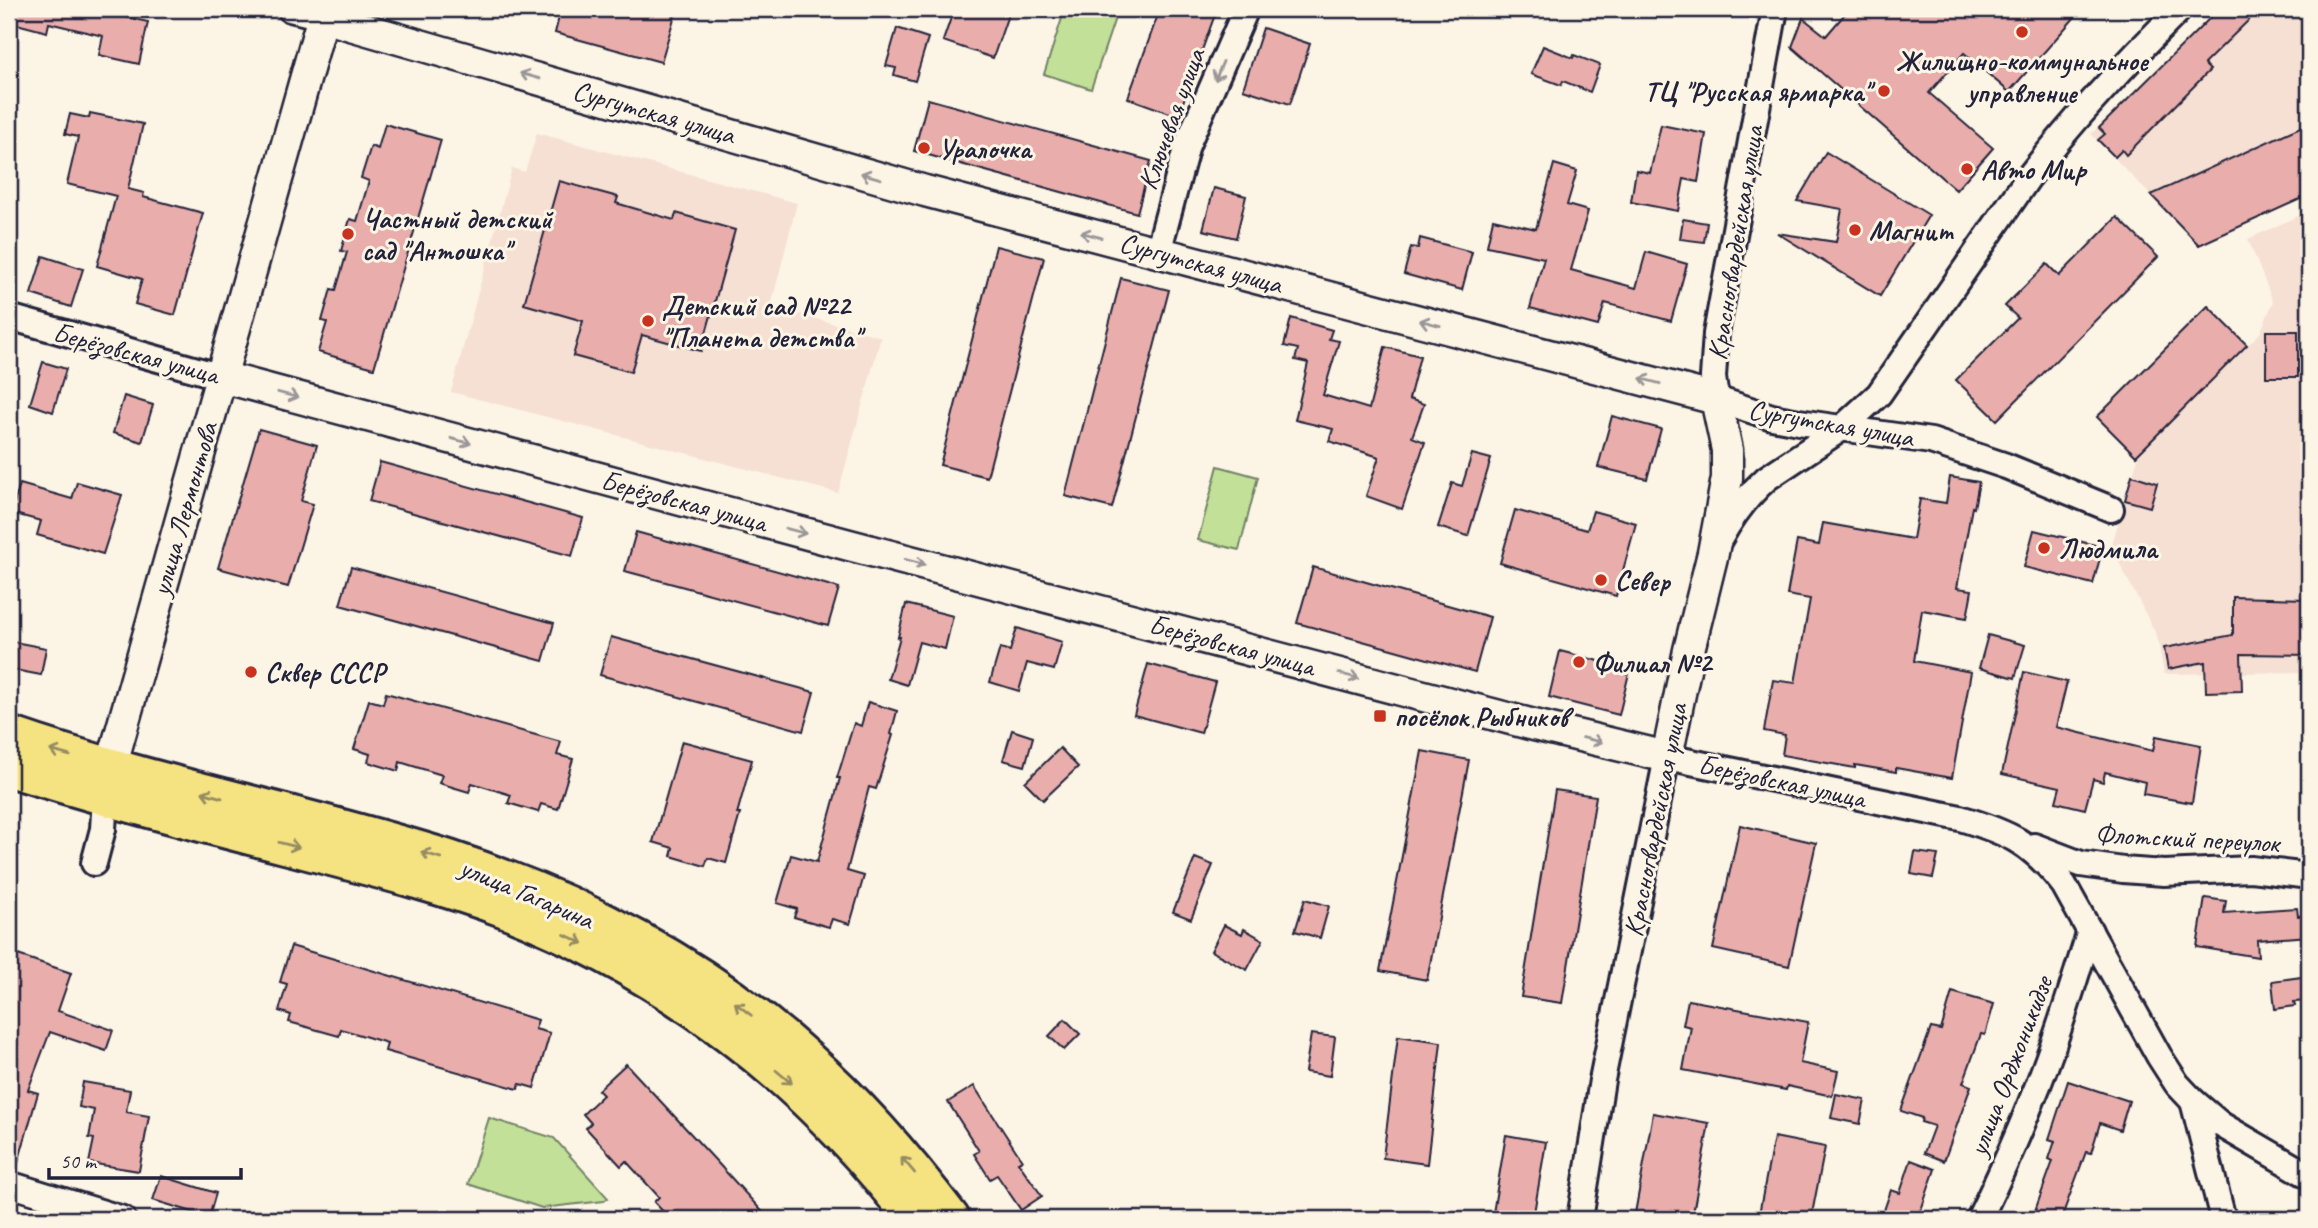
<svg xmlns="http://www.w3.org/2000/svg" width="2318" height="1228" viewBox="0 0 2318 1228" font-family="Caveat,sans-serif">
<style>
.built{fill:#f6e0d4}
.green{fill:#c2e097;stroke:#728169;stroke-width:2}
.building{fill:#e9aeac;stroke:#22223b;stroke-width:2}
.lines{fill:none;stroke-linecap:round;stroke-linejoin:round}
.minor-casing{stroke:#22223b;stroke-width:30}
.tertiary-casing{stroke:#22223b;stroke-width:35}
.primary-casing{stroke:#22223b;stroke-width:44}
.minor{stroke:#fcf5e5;stroke-width:24}
.tertiary{stroke:#fcf5e5;stroke-width:30}
.primary{stroke:#f5e382;stroke-width:38}
.oneway{stroke:#9a9698}
.oneway2{stroke:#968c62}
.poi-dot{fill:#c8321e;stroke:#fcf5e5;stroke-width:2.5}
.labels{text-anchor:middle;dominant-baseline:central;stroke-width:6;stroke-linejoin:round;paint-order:stroke}
.poi-label{font-size:28px;font-weight:bold;fill:#22223b;stroke:#fcf5e5;text-anchor:start}
.street-label{font-size:28px;fill:#22223b;stroke:#fcf5e5}
</style>
<rect width="100%" height="100%" fill="#fcf5e5"/>
<filter id="ink" filterUnits="userSpaceOnUse"><feTurbulence type="fractalNoise" baseFrequency=".0143" numOctaves="2"/><feDisplacementMap in="SourceGraphic" scale="14" xChannelSelector="R" yChannelSelector="G"/><feConvolveMatrix kernelMatrix="1 2 1 2 8 2 1 2 1" color-interpolation-filters="sRGB"/></filter>
<g filter="url(#ink)">
<g class="built">
<path d="M2218 9H2309V195L2199 245 2091 134Z"/>
<path d="M537 133 797 203 771 306 881 337 838 493 451 392 512 168 525 172Z"/>
<path d="M2309 211V672L2164 674 2157 636 2111 547 2138 458 2136 456 2260 333 2273 302 2248 239Z"/>
</g>
<g class="green">
<path d="M1065 9H1118L1091 89 1044 74Z"/>
<path d="M1218 466 1258 477 1239 550 1198 540Z"/>
<path d="M489 1118 554 1138 608 1198 604 1201 542 1208 468 1184Z"/>
</g>
<g class="building">
<path d="M9 9H89L148 22 139 64 99 55 103 36 49 23 47 32 9 22Z"/>
<path d="M561 9H655L675 15 661 62 555 33Z"/>
<path d="M954 9H1010L993 58 943 41Z"/>
<path d="M1160 9H1217L1178 116 1128 98Z"/>
<path d="M1849 9H2082L2009 92 1964 53 1929 93 1993 148 1956 190 1792 47 1803 18 1826 36Z"/>
<path d="M2219 9H2260L2204 64 2210 70 2126 155 2122 150 2115 157 2098 140 2105 134 2099 128Z"/>
<path d="M897 28 928 38 915 81 894 75 896 68 886 66Z"/>
<path d="M1263 28 1310 44 1290 104 1243 89Z"/>
<path d="M1543 46 1573 58 1574 55 1600 65 1590 92 1563 81 1561 85 1531 74Z"/>
<path d="M928 99 1151 161 1137 213 914 151Z"/>
<path d="M90 113 143 124 128 189 144 193 143 197 203 213 175 315 135 304 142 279 97 266 116 196 67 184 78 137 65 134 70 114 89 118Z"/>
<path d="M2309 123V195L2199 245 2151 195Z"/>
<path d="M385 124 441 140 374 368 318 352 327 322 322 321 331 289 336 290 347 252 341 251 350 219 357 221 369 181 361 178 371 146 378 149Z"/>
<path d="M1661 125 1706 134 1698 182 1684 179 1678 211 1631 202 1636 170 1650 173Z"/>
<path d="M1826 152 1929 215 1880 296 1777 233 1836 242 1842 209 1797 201Z"/>
<path d="M1554 164 1577 171 1567 205 1588 211 1571 270 1636 288 1646 252 1687 264 1671 321 1605 303 1598 326 1530 308 1544 258 1487 246 1493 219 1536 229Z"/>
<path d="M559 181 618 197 616 203 674 220 676 213 735 230 701 351 642 335 631 372 573 356 583 321 524 304Z"/>
<path d="M1214 188 1246 196 1236 238 1203 230Z"/>
<path d="M2117 217 2158 257 1997 420 1956 380 2018 318 2005 306 2047 264 2059 276Z"/>
<path d="M1683 219 1707 223 1704 242 1680 239Z"/>
<path d="M1420 238 1472 252 1462 290 1404 274 1411 247 1418 248Z"/>
<path d="M996 246 1044 258 987 477 940 465Z"/>
<path d="M43 256 83 269 71 307 31 294Z"/>
<path d="M1121 278 1169 290 1112 508 1065 496Z"/>
<path d="M2208 306 2247 345 2136 456 2097 417Z"/>
<path d="M1291 318 1332 330 1329 339 1339 341 1323 395 1369 409 1385 347 1420 356 1409 399 1424 404 1412 437 1425 442 1402 509 1366 496 1379 457 1329 441 1333 429 1295 420 1308 363 1295 360 1298 349 1284 346Z"/>
<rect x="2266" y="331" width="32" height="46"/>
<path d="M43 362 66 369 53 412 30 404Z"/>
<path d="M124 396 153 405 142 442 113 433Z"/>
<path d="M1612 416 1661 429 1647 479 1598 467Z"/>
<path d="M259 429 317 445 301 501 313 504 288 587 218 568Z"/>
<path d="M1472 454 1491 459 1468 536 1438 527 1452 483 1462 486Z"/>
<path d="M380 462 583 518 572 556 369 501Z"/>
<path d="M2132 475 2157 483 2150 507 2125 500Z"/>
<path d="M1950 477 1979 482 1974 508 1972 507 1957 588 1972 590 1967 618 1922 610 1914 661 1971 672 1952 778 1896 768V772L1855 765V768L1782 755 1785 735 1764 731 1773 680 1795 683 1810 599 1787 595 1797 541 1819 545 1823 523 1913 539 1920 499 1946 503Z"/>
<path d="M77 482 122 495 103 554 37 535 41 521 11 513 20 484 72 499Z"/>
<path d="M1515 510 1587 530 1593 511 1636 523 1616 596 1500 563Z"/>
<path d="M2034 530 2103 547 2093 584 2024 567Z"/>
<path d="M636 532 839 588 828 626 625 571Z"/>
<path d="M351 567 554 623 543 661 340 605Z"/>
<path d="M1313 567 1490 617 1475 672 1297 623Z"/>
<path d="M2233 597 2309 599V655L2241 654 2242 691 2206 692 2205 662 2168 669 2164 648 2233 635Z"/>
<path d="M906 604 953 616 945 649 919 642 907 685 888 679 900 637H898Z"/>
<path d="M1017 628 1062 642 1054 670 1027 663 1019 691 990 682 1000 648 1010 651Z"/>
<path d="M1988 635 2025 645 2015 678 1979 668Z"/>
<path d="M611 637 814 692 803 731 600 675Z"/>
<path d="M9 641 46 648 41 675 9 669Z"/>
<path d="M1560 651 1630 669 1619 715 1549 697Z"/>
<path d="M1148 664 1215 682 1201 733 1134 715Z"/>
<path d="M2024 672 2067 682 2056 727 2153 751 2156 736 2201 745 2192 803 2143 794 2145 782 2105 772 2103 782 2093 779 2085 809 2056 802 2060 787 2002 774Z"/>
<path d="M386 693 561 742 557 755 573 759 558 809 541 804 538 812 508 803 511 795 472 783 469 792 439 783 442 775 400 762 398 771 368 762 370 754 354 749 369 700 383 704Z"/>
<path d="M868 702 897 711 891 734 893 735 876 789 869 787 847 871 864 876 850 924 832 919 829 927 794 917 797 909 777 903 791 855 817 862 840 778H837L854 723 861 726Z"/>
<path d="M1012 730 1033 737 1025 766 1003 760Z"/>
<path d="M682 741 752 760 737 814H740L726 863 708 858 705 866 671 856 673 848 653 842Z"/>
<path d="M1060 748 1078 767 1043 800 1025 782Z"/>
<path d="M1422 751 1469 760 1427 980 1380 971Z"/>
<path d="M1555 790 1596 796 1562 1003 1521 997Z"/>
<path d="M1740 825 1816 843 1789 966 1713 949Z"/>
<path d="M1915 852 1938 855 1933 878 1911 874Z"/>
<path d="M1195 858 1213 865 1191 919 1173 912Z"/>
<path d="M2205 898 2226 901 2224 913 2297 908 2298 916 2309 915V936L2257 940 2258 957 2197 947Z"/>
<path d="M1305 899 1329 906 1320 938 1295 931Z"/>
<path d="M1224 925 1242 934 1244 929 1263 940 1247 970 1211 951Z"/>
<path d="M291 946 538 1020 535 1029 550 1033 534 1088 520 1084 518 1089 385 1051 387 1043 341 1029 339 1036 289 1022 291 1015 279 1011 287 984 280 982Z"/>
<path d="M9 952 71 973 58 1011 113 1030 106 1051 50 1032 28 1090 38 1093 16 1170H9Z"/>
<path d="M2309 976V1001L2294 1002 2295 1006 2275 1009 2272 981Z"/>
<path d="M1952 992 1994 1004 1985 1035 1981 1034 1963 1083 1971 1086 1944 1161 1924 1153 1934 1126 1921 1122 1922 1118 1901 1111 1931 1028 1941 1030Z"/>
<path d="M1688 1000 1808 1022 1800 1063 1838 1071 1832 1096 1787 1086 1786 1090 1683 1070 1691 1027 1683 1025Z"/>
<path d="M1065 1019 1080 1034 1064 1050 1049 1036Z"/>
<path d="M1311 1034 1335 1037 1330 1076 1305 1072Z"/>
<path d="M1398 1036 1441 1042 1427 1164 1383 1158Z"/>
<path d="M626 1064 716 1161 769 1219H670L654 1202 659 1197 626 1161 621 1166 586 1128 591 1123 583 1114 603 1095 598 1090Z"/>
<path d="M2068 1081 2129 1101 2120 1130 2100 1123 2091 1153 2086 1152 2061 1219H2032L2053 1161 2049 1159 2055 1141 2049 1139Z"/>
<path d="M83 1082 130 1090 126 1112 149 1116 139 1171 89 1163 94 1139 89 1138 94 1110 79 1107Z"/>
<path d="M974 1086 1022 1160 1018 1162 1042 1196 1021 1210 997 1175 990 1179 974 1154 979 1151 948 1102Z"/>
<path d="M1836 1094 1865 1100 1860 1124 1831 1118Z"/>
<path d="M1653 1113 1709 1123 1692 1219H1634Z"/>
<path d="M1506 1135 1546 1142 1533 1219H1492Z"/>
<path d="M1774 1137 1825 1147 1811 1219H1758Z"/>
<path d="M1911 1160 1935 1169 1918 1219H1881L1891 1190 1900 1193Z"/>
<path d="M161 1176 216 1193 209 1217 153 1200Z"/>
</g>
<g class="lines">
<defs>
<g id="minor">
<path d="M290 9 323 17"/>
<path d="M1775 9 1716 334 1713 377 1716 399 1772 417 1799 422 1931 441 2006 466 2111 509"/>
<path d="M1158 252 1187 145 1246 9"/>
<path d="M9 317 222 377"/>
<path d="M1719 540C1732 516 1747 496 1767 478L1842 428 1879 394 2028 178C2075 117 2126 63 2180 9"/>
<path d="M2034 846 2081 864 2123 870 2164 873 2251 869 2309 876"/>
<path d="M94 863 103 829 105 796"/>
<path d="M2193 1101 2223 1219"/>
<path d="M9 1184 123 1219"/>
<path d="M1580 1219 1602 1080 1667 757 1960 818C2010 833 2032 843 2064 885L2159 1056 2177 1084 2193 1101 2220 1124 2309 1176"/>
<path d="M1979 1219C1998 1180 2016 1141 2032 1100 2055 1045 2072 988 2090 931"/>
</g>
<g id="tertiary">
<path d="M222 377 849 545 1530 724 1667 757 1689 650 1713 553 1727 478V450L1716 399 925 191 323 17"/>
<path d="M111 767 325 9"/>
</g>
<g id="primary">
<path d="M9 736C153 786 304 814 449 860 578 902 704 967 804 1058 859 1106 906 1161 950 1219"/>
<path d="M9 767C101 796 195 821 289 845 361 864 433 881 503 907 670 972 807 1077 915 1219"/>
</g>
</defs>
<use href="#minor" class="minor-casing"/>
<use href="#tertiary" class="tertiary-casing"/>
<use href="#primary" class="primary-casing"/>
<use href="#minor" class="minor"/>
<use href="#tertiary" class="tertiary"/>
<use href="#primary" class="primary"/>
</g>
<defs><path id="oneway-shaft" d="M-6 0H5M1.5-3L5.5 0L1.5 3" fill="none" stroke-width="1.6" stroke-linecap="round" stroke-linejoin="round" transform="scale(1.75)"/></defs>
<g class="oneway">
<use href="#oneway-shaft" transform="translate(1219 71) rotate(113)"/>
<use href="#oneway-shaft" transform="translate(530 76) rotate(-164)"/>
<use href="#oneway-shaft" transform="translate(871 176) rotate(-164)"/>
<use href="#oneway-shaft" transform="translate(1091 235) rotate(-165)"/>
<use href="#oneway-shaft" transform="translate(1430 323) rotate(-165)"/>
<use href="#oneway-shaft" transform="translate(1650 381) rotate(-165)"/>
<use href="#oneway-shaft" transform="translate(288 395) rotate(15)"/>
<use href="#oneway-shaft" transform="translate(461 441) rotate(15)"/>
<use href="#oneway-shaft" transform="translate(796 531) rotate(15)"/>
<use href="#oneway-shaft" transform="translate(915 562) rotate(14)"/>
<use href="#oneway-shaft" transform="translate(1349 676) rotate(15)"/>
<use href="#oneway-shaft" transform="translate(1592 740) rotate(14)"/>
</g>
<g class="oneway2">
<use href="#oneway-shaft" transform="translate(60 753) rotate(-164)"/>
<use href="#oneway-shaft" transform="translate(212 795) rotate(-164)"/>
<use href="#oneway-shaft" transform="translate(289 845) rotate(14)"/>
<use href="#oneway-shaft" transform="translate(431 855) rotate(-163)"/>
<use href="#oneway-shaft" transform="translate(574 939) rotate(25)"/>
<use href="#oneway-shaft" transform="translate(743 1009) rotate(-143)"/>
<use href="#oneway-shaft" transform="translate(784 1077) rotate(40)"/>
<use href="#oneway-shaft" transform="translate(908 1165) rotate(-130)"/>
</g>
</g>
<g class="poi-dot">
<circle cx="2022" cy="32" r="7"/>
<circle cx="1884" cy="91" r="7"/>
<circle cx="924" cy="148" r="7"/>
<circle cx="1967" cy="169" r="7"/>
<circle cx="1855" cy="230" r="7"/>
<circle cx="348" cy="234" r="7"/>
<circle cx="648" cy="321" r="7"/>
<circle cx="2044" cy="548" r="7"/>
<circle cx="1601" cy="580" r="7"/>
<circle cx="1579" cy="662" r="7"/>
<circle cx="251" cy="672" r="7"/>
<rect x="1373" y="709" width="14" height="14" rx="3.5"/>
</g>
<g class="labels">
<g class="poi-label">
<text x="2022" y="60" text-anchor="middle">Жилищно-коммунальное<tspan x="2022" dy="32">управление</tspan></text>
<text x="1870" y="91" text-anchor="end">ТЦ "Русская ярмарка"</text>
<text x="938" y="148">Уралочка</text>
<text x="1981" y="169">Авто Мир</text>
<text x="362" y="218">Частный детский<tspan x="362" dy="32">сад "Антошка"</tspan></text>
<text x="1869" y="230">Магнит</text>
<text x="662" y="305">Детский сад №22<tspan x="662" dy="32">"Планета детства"</tspan></text>
<text x="2058" y="548">Людмила</text>
<text x="1615" y="580">Север</text>
<text x="1593" y="662">Филиал №2</text>
<text x="265" y="672">Сквер СССР</text>
<text x="1394" y="716">посёлок Рыбников</text>
</g>
<g class="street-label">
<text transform="translate(654 112) rotate(16)">Сургутская улица</text>
<text transform="translate(1171 119) rotate(-70)">Ключевая улица</text>
<text transform="translate(1735 243) rotate(-81)">Красногвардейская улица</text>
<text transform="translate(1201 263) rotate(15)">Сургутская улица</text>
<text transform="translate(136 353) rotate(15)">Берёзовская улица</text>
<text transform="translate(1831 423) rotate(10)">Сургутская улица</text>
<text transform="translate(684 501) rotate(15)">Берёзовская улица</text>
<text transform="translate(184 509) rotate(-74)">улица Лермонтова</text>
<text transform="translate(1232 645) rotate(15)">Берёзовская улица</text>
<text transform="translate(1782 781) rotate(12)">Берёзовская улица</text>
<text transform="translate(1655 820) rotate(-79)">Красногвардейская улица</text>
<text transform="translate(2187 838) rotate(3)">Флотский переулок</text>
<text transform="translate(527 893) rotate(23)">улица Гагарина</text>
<text transform="translate(2010 1066) rotate(-69)">улица Орджоникидзе</text>
</g>
</g>
<rect width="2318" height="1228" fill="none" stroke="#fcf5e5" stroke-width="35"/>
<rect x="18" y="18" width="2283" height="1193" fill="none" stroke="#22223b" stroke-width="2.5" filter="url(#ink)"/>
<path d="M49 1168v10h192v-10" fill="none" stroke="#22223b" stroke-width="3.5"/>
<text x="60" y="1168" font-size="21" fill="#22223b" stroke="#fcf5e5" stroke-width="5" paint-order="stroke">50 m</text>
</svg>
